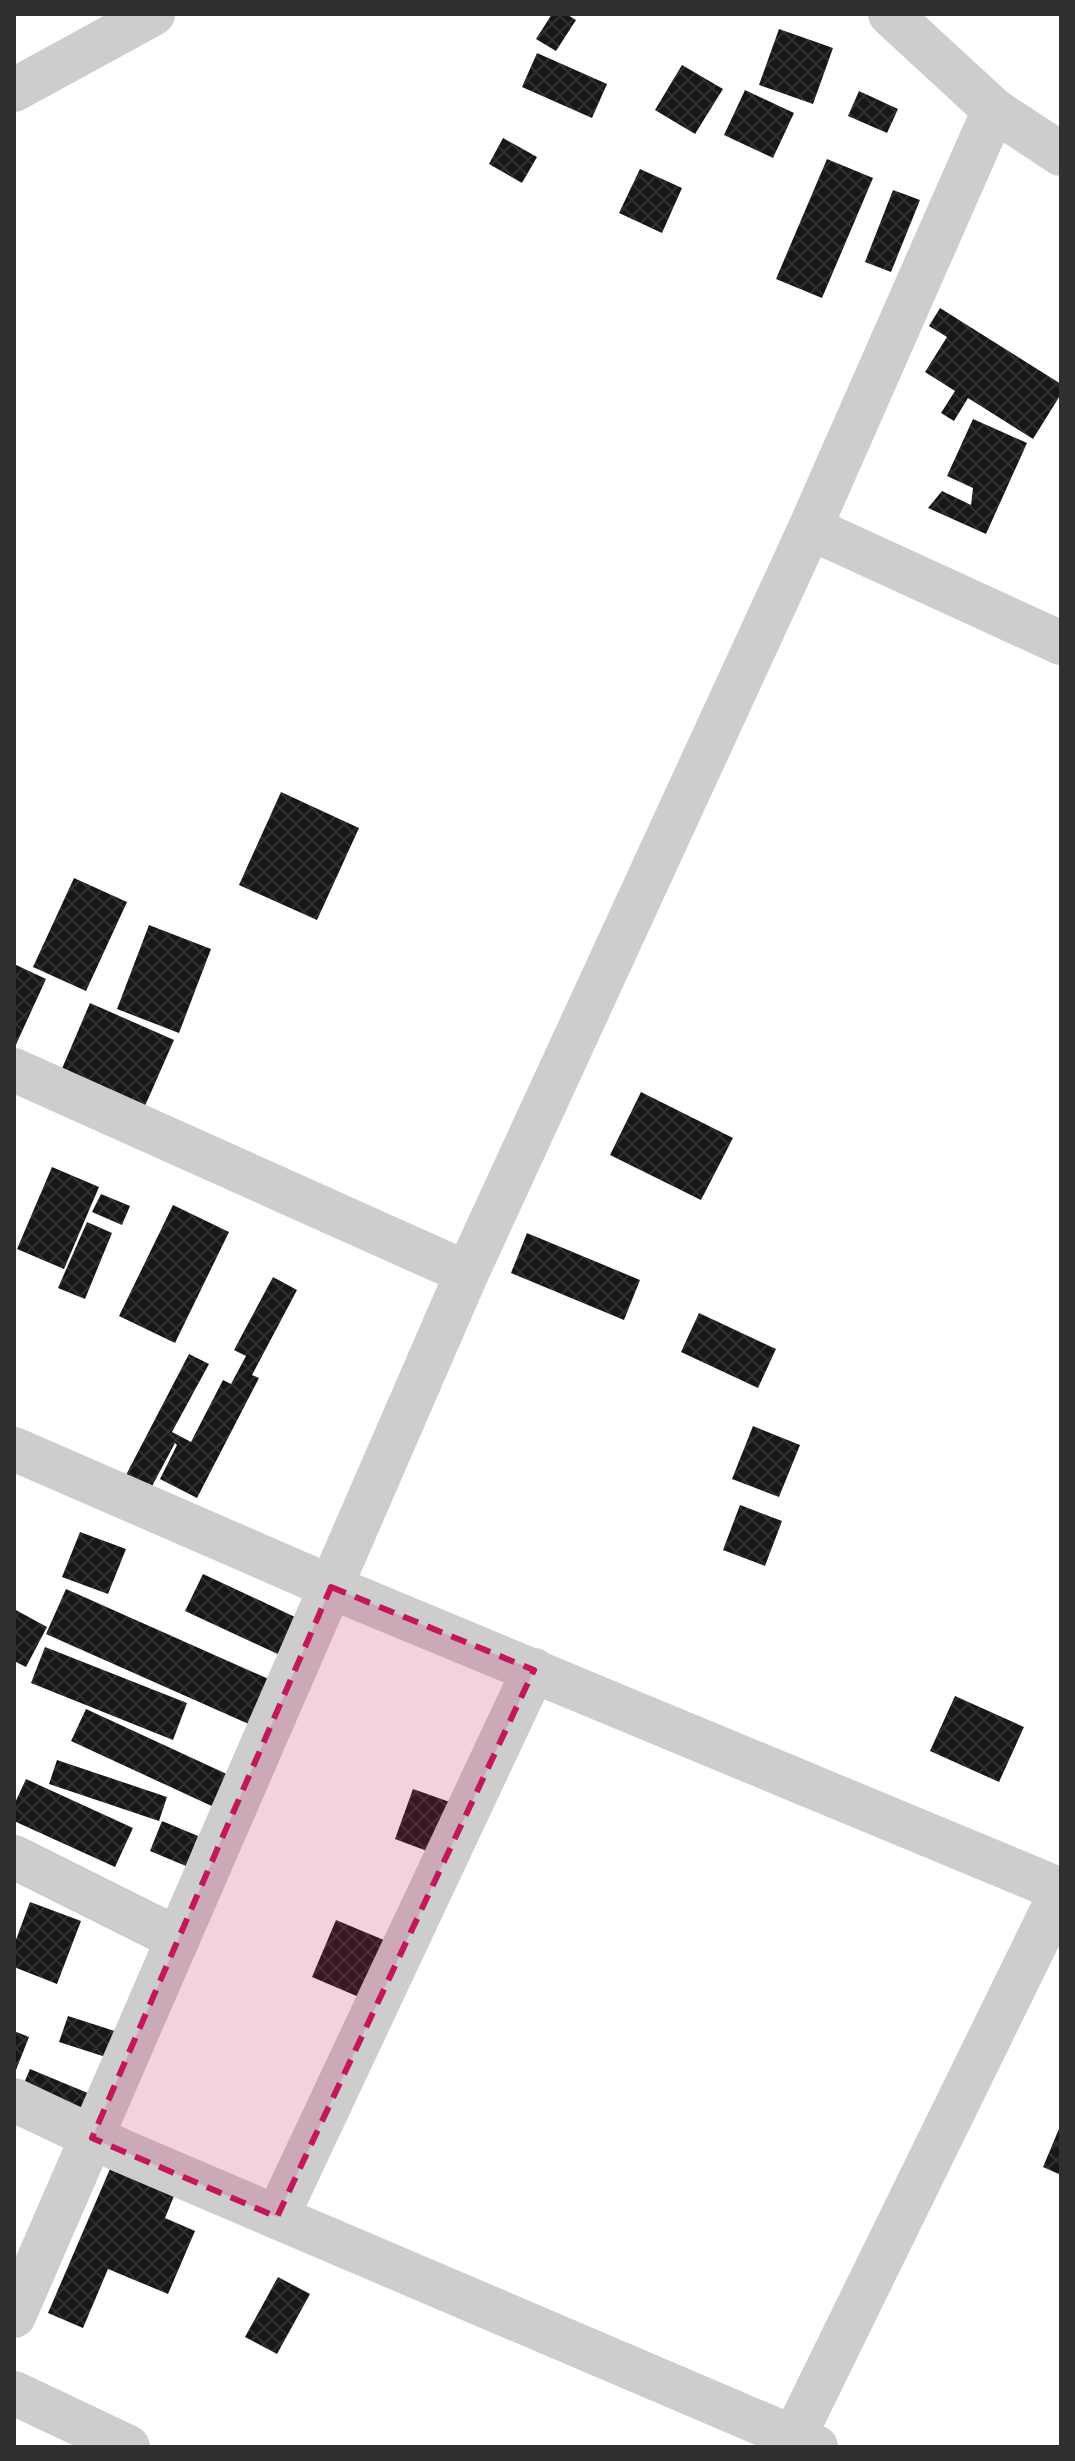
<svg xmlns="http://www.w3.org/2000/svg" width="1075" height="2461" viewBox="0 0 1075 2461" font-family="Poppins,sans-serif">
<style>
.building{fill:url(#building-cross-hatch)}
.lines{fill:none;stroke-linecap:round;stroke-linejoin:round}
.minor{stroke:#cdcdcd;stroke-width:44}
.marked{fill:#c2185b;fill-opacity:0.2;stroke:#c2185b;stroke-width:6;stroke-dasharray:16 10;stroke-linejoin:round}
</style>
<defs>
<pattern id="building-cross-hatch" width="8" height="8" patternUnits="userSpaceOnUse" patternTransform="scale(2)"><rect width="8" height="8" fill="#171717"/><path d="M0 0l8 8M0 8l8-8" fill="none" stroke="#303030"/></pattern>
</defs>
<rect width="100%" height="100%" fill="#fff"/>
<g class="building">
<path d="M552 14H566L576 20 556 51 536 39Z"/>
<path d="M779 29 833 48 813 104 759 85Z"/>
<path d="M537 53 607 84 592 118 522 87Z"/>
<path d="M682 65 723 89 695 134 655 110Z"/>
<path d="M745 90 794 113 773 158 724 135Z"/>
<path d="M859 91 898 109 887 133 848 116Z"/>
<path d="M503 138 537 157 522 183 489 164Z"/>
<path d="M827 159 873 178 822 298 776 279Z"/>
<path d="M640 169 682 188 662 233 619 213Z"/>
<path d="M893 190 920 200 891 272 865 262Z"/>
<path d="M940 308 1061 384V394L1033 439 968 398 954 421 941 413 955 391 925 372 947 337 929 326Z"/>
<path d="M973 419 1027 443 986 534 928 508 942 491 971 505 973 488 947 476Z"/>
<path d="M281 792 359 828 317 920 239 885Z"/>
<path d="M74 878 127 902 86 991 33 967Z"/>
<path d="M149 925 211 949 179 1033 117 1009Z"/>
<path d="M14 964 46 979 14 1049Z"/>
<path d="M90 1003 174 1040 141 1115 58 1078Z"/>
<path d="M641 1092 733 1138 701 1200 610 1155Z"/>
<path d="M52 1167 99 1187 64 1269 17 1249Z"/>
<path d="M101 1194 130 1206 122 1225 92 1212Z"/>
<path d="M173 1205 229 1232 175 1343 119 1316Z"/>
<path d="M87 1222 112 1233 85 1299 58 1288Z"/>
<path d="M527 1233 640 1280 624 1320 511 1273Z"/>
<path d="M273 1277 297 1290 252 1375 259 1378 197 1498 160 1479 177 1445 175 1443 151 1488 126 1475 189 1354 209 1364 172 1432 191 1442 223 1380 231 1384 246 1356 234 1350Z"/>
<path d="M699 1313 776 1349 758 1388 681 1352Z"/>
<path d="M753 1426 800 1445 779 1497 732 1479Z"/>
<path d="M740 1505 782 1521 765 1566 723 1550Z"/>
<path d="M80 1532 126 1549 108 1594 62 1577Z"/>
<path d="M203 1574 312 1625 295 1662 185 1611Z"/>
<path d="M66 1589 282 1685 262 1730 46 1634Z"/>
<path d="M14 1609 47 1627 26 1667 14 1661Z"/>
<path d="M45 1647 187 1703 173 1740 31 1683Z"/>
<path d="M955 1696 1024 1727 999 1782 930 1751Z"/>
<path d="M86 1709 231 1776 216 1808 71 1741Z"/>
<path d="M57 1760 167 1797 159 1821 49 1784Z"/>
<path d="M26 1779 133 1828 115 1867 14 1821V1805Z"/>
<path d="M413 1789 461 1806 443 1857 395 1839Z"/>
<path d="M162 1821 198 1836 186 1866 150 1851Z"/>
<path d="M30 1902 81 1921 57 1984 14 1967V1945Z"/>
<path d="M336 1920 391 1943 366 2000 312 1977Z"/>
<path d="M68 2016 124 2034 115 2060 59 2042Z"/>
<path d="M14 2031 29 2037 14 2075Z"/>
<path d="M30 2069 95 2096 84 2121 19 2095Z"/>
<path d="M1061 2124V2175L1043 2167Z"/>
<path d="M110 2169 174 2196 165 2218 195 2231 168 2294 108 2269 83 2328 48 2313Z"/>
<path d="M278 2277 310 2294 277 2354 245 2337Z"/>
</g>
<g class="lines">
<g class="minor">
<path d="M890 14 994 110 1061 154"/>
<path d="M14 90 153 14"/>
<path d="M810 528 1061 643"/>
<path d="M14 1070 467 1273"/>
<path d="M14 1449 331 1587 1061 1890"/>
<path d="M14 1857 178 1939"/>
<path d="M14 2100 122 2151 816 2447"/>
<path d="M277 2217 534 1670"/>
<path d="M14 2316 467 1273 810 528 994 110"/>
<path d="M14 2393 128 2447"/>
<path d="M794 2437 1061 1892"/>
</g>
</g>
<path class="marked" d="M331 1587 534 1670 277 2217 92 2138Z"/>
<rect width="1075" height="2461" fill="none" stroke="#303030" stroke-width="32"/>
</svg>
